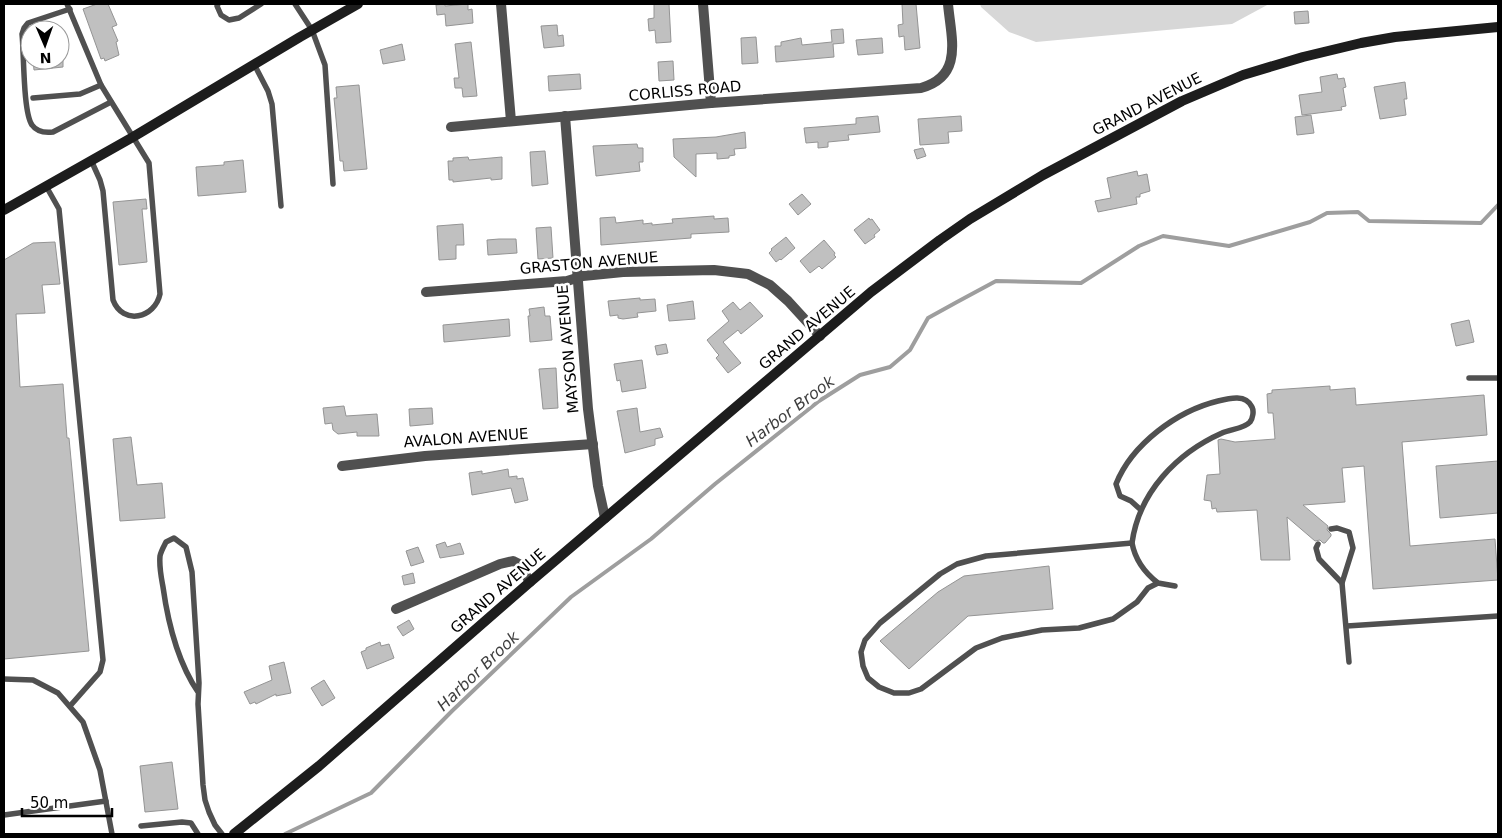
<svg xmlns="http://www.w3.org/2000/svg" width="1502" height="838" viewBox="0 0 1502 838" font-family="'DejaVu Sans',sans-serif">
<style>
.green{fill:#d7d7d7}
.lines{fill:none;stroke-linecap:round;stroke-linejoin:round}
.stream{stroke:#9e9e9e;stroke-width:4}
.building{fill:#c0c0c0;stroke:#949494}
.lane{stroke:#505050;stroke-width:5.5}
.street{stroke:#505050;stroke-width:10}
.secondary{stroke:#1d1d1d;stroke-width:10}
.labels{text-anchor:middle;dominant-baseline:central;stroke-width:5;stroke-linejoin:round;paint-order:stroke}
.street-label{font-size:15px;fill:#000;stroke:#fff}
.water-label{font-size:16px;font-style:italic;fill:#3f3f3f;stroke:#fff}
</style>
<rect width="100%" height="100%" fill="#fff"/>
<path class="green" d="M980 4H1269L1232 24 1036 42 1009 32 981 7Z"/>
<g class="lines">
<path class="stream" d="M285 834 371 793 452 711 571 597 651 539 715 484 819 401 860 375 890 367 910 350 928 318 957 302 996 281 1081 283 1139 246 1163 236 1229 246 1310 222 1327 213 1358 212 1369 221 1481 223 1498 205"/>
</g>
<g class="building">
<path d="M97 4H108L117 25 112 27 118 41 116 42 119 55 105 61 104 58 101 59 83 9Z"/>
<path d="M445 4V6L468 4V10L472 9 473 23 446 26 445 14 437 15 436 5Z"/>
<path d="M654 4H669L671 42 656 43 655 30 649 31 648 19 654 18Z"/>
<path d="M902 4H916L920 48 905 50 904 36 899 37 898 25 903 24Z"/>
<path d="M1308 11 1309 23 1295 24 1294 12Z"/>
<path d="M557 25 558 36 563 35 564 46 544 48 541 26Z"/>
<path d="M843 29 844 43 833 44 834 57 776 62 775 46H781V42L801 38 802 45 832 42 831 30Z"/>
<path d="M756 37 758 63 742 64 741 38Z"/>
<path d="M882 38 883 53 858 55 856 40Z"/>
<path d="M471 42 477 96 463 97 462 88H455L454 78H459L455 44Z"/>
<path d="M402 44 405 60 383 64 380 50Z"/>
<path d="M33 60H63V67L34 70Z"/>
<path d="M673 61 674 80 659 81 658 62Z"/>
<path d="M580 74 581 89 549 91 548 76Z"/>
<path d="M1337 74 1338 79 1344 78 1346 87 1343 88 1346 106 1341 107 1342 110 1302 115 1299 95 1322 92 1320 77Z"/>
<path d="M1405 82 1407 99H1404L1406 115 1380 119 1374 87Z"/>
<path d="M359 85 367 169 344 171 343 161H340L334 98H337L336 87Z"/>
<path d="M1311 115 1314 133 1297 135 1295 117Z"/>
<path d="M878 116 880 132 848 135 849 140 828 142V147L818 148V142L806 143 804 128 856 124V118Z"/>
<path d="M961 116 962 131 948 132 949 143 920 145 918 119Z"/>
<path d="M745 132 746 148 734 149 735 155 729 156V158L717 159V153L696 154V177L674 157 673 139 716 137Z"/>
<path d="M637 144 638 148H643V162H639L640 171 596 176 593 146Z"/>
<path d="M923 148 926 156 917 159 914 150Z"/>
<path d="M545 151 548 184 532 186 530 152Z"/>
<path d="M468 157 469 160 502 157V179L491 180V178L453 182V180H449L448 161H453V158Z"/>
<path d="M243 160 246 192 198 196 196 167 224 165V162Z"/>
<path d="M1137 171 1138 176 1147 174 1150 191 1140 194V197H1136L1137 204 1098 212 1095 201 1111 198 1107 178Z"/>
<path d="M802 194 811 204 798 215 789 204Z"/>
<path d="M146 199 147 209H142L147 262 119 265 113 202Z"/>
<path d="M714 216V219L728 218 729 232 691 234V238L601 245 600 218 615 217 616 223 643 220V224L652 223V225L673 223 672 219Z"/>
<path d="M869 218 870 220 872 219 880 230 874 235 875 237 865 244 854 230Z"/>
<path d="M463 224 464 245H456V259L439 260 437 226Z"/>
<path d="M551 227 553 258 538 259 536 228Z"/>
<path d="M786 237 795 248 781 260 780 259 776 262 769 253 772 250 771 249Z"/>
<path d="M499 239H516L517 253 488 255 487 240Z"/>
<path d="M824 240 835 253 834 255 836 257 822 269 819 266 810 273 800 261Z"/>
<path d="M55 242 60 284 42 285 45 313 16 314 20 387 63 384 67 438H69L89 651 4 659V260L33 243Z"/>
<path d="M640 298V300L655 299 656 311 637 313 638 317 623 319 618 318V315L610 316 608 301Z"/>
<path d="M693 301 695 319 669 321 667 305Z"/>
<path d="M733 302 740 310 750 302 763 316 741 334 738 330 723 342 741 363 728 373 716 358 719 355 717 353 707 340 729 321 722 311Z"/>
<path d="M544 307 545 316H550L552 340 530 342 528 316H530L529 309Z"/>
<path d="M509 319 510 336 444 342 443 325Z"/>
<path d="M1469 320 1474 342 1456 346 1451 324Z"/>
<path d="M666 344 668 353 657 355 655 346Z"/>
<path d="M642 360 646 388 622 392 620 380 617 381 614 364Z"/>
<path d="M556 368 558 408 543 409 539 369Z"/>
<path d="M1330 386V390L1355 388 1356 405 1484 395 1487 435 1402 442 1410 546 1495 539 1498 580 1373 589 1364 466 1342 468 1345 502 1303 505 1328 526 1327 530 1331 534V536L1325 543H1323L1320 540 1315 541 1287 517 1290 560H1261L1257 510 1217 512 1216 508 1212 509 1211 501 1204 500 1207 475 1220 474 1218 440 1221 439 1235 442 1275 439 1273 413H1268L1267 394 1272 393V390Z"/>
<path d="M344 406 346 416 377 414 379 436H357V432L338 434 333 430 332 423 325 424 323 408Z"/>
<path d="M432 408 433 424 410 426 409 409Z"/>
<path d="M637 408 640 432 660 428 663 437 655 439V445L625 453 617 411Z"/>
<path d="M131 437 137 485 162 483 165 518 120 521 113 439Z"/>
<path d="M1498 461V513L1440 518 1436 466Z"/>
<path d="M508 469 509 477 517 476V479L523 478 528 500 515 503 511 488 472 495 469 473 482 471V474Z"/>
<path d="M445 542 447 547 460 543 464 554 440 558 436 545Z"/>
<path d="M418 547 424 562 411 566 406 551Z"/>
<path d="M1049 566 1053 609 968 616 909 669 880 641 938 592 964 576Z"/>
<path d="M413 573 415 583 404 585 402 576Z"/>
<path d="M409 620 414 629 403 636 397 627Z"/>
<path d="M380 642 381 646 389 644 394 658 367 669 361 652 366 650V648Z"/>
<path d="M284 662 291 693 276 696V694L256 704 255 702 250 704 244 692 272 680 269 666Z"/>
<path d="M324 680 335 698 322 706 311 688Z"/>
<path d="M172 762 178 809 145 812 140 766Z"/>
</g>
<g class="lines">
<g class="lane">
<path d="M67 4 101 85 149 163 160 294C155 318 123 326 113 300L103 191 100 180 91 160"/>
<path d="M218 4 217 6 221 15 229 20 239 18 261 4"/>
<path d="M295 4 312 30 325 65 333 184"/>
<path d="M70 9 28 23 24 28 22 34C24 52 23 113 32 125 37 132 45 133 53 132L111 102"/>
<path d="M254 64 268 91 272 104 281 206"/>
<path d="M33 98 80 94 101 85"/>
<path d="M46 186 59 209 103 660 100 672 70 706"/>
<path d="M1469 378H1498"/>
<path d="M1132 543C1139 492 1177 453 1222 433 1230 429 1244 429 1250 422 1253 418 1254 411 1252 407 1246 394 1230 398 1218 401 1177 411 1132 444 1116 484L1120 496 1131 501 1141 510"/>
<path d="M1318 544 1316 548 1319 559 1342 583 1353 548 1349 532 1337 528 1331 529"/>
<path d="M1158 583C1145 573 1135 559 1132 543L986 556 957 564 940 574 880 623 865 640 861 652 863 666 868 678 879 687 894 693H909L921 689 976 648 1002 638 1042 630 1079 628 1113 619 1137 602 1148 588 1158 583 1175 586"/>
<path d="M1342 583 1349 662"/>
<path d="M1347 626 1498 616"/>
<path d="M4 679 33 680 58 693 83 722 100 770 112 834"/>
<path d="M198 692C177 661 168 623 163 587 161 576 159 567 160 556 161 551 164 546 166 542L174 538 186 547 192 572 199 683 198 704 203 785 205 800 209 812 215 825 222 834"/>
<path d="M4 815 106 801"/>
<path d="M141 826 182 822 191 823 198 834"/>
</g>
<g class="street">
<path d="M501 4 511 121"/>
<path d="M703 4 711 103"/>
<path d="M565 116 588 409 598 486 605 518"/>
<path d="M451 127 711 103 921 88C964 76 951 38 948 4"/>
<path d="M426 292 567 281 583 276 623 272 714 270 748 274 770 285 788 301 820 336"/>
<path d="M342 466 425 456 593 444"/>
<path d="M396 609 500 564 513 561 519 564 530 582"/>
</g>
<g class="secondary">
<path d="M4 210 133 137 300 37 358 4"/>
<path d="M234 834 319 766 530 582 871 292 940 240 970 219 1043 175 1182 101 1243 75 1303 57 1361 43 1395 37 1498 27"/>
</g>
</g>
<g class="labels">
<g class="street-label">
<text transform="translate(685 91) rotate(-5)">CORLISS ROAD</text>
<text transform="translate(1147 104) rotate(-27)">GRAND AVENUE</text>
<text transform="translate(589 263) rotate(-5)">GRASTON AVENUE</text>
<text transform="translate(807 328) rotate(-40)">GRAND AVENUE</text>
<text transform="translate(568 349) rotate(-95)">MAYSON AVENUE</text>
<text transform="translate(466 438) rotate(-4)">AVALON AVENUE</text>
<text transform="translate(498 591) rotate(-41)">GRAND AVENUE</text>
</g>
<g class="water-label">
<text transform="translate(790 411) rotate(-37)">Harbor Brook</text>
<text transform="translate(478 671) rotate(-44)">Harbor Brook</text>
</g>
</g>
<rect width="1502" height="838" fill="none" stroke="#000000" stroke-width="10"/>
<g transform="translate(45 45) rotate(178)"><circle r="24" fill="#ffffff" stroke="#999999"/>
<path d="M0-4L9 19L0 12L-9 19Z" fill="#000000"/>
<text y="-8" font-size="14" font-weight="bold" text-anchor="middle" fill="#000000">N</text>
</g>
<path d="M22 808v8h90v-8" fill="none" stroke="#000000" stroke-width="2.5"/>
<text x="30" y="808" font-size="15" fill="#000000" stroke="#ffffff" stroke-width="4" paint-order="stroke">50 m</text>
</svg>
